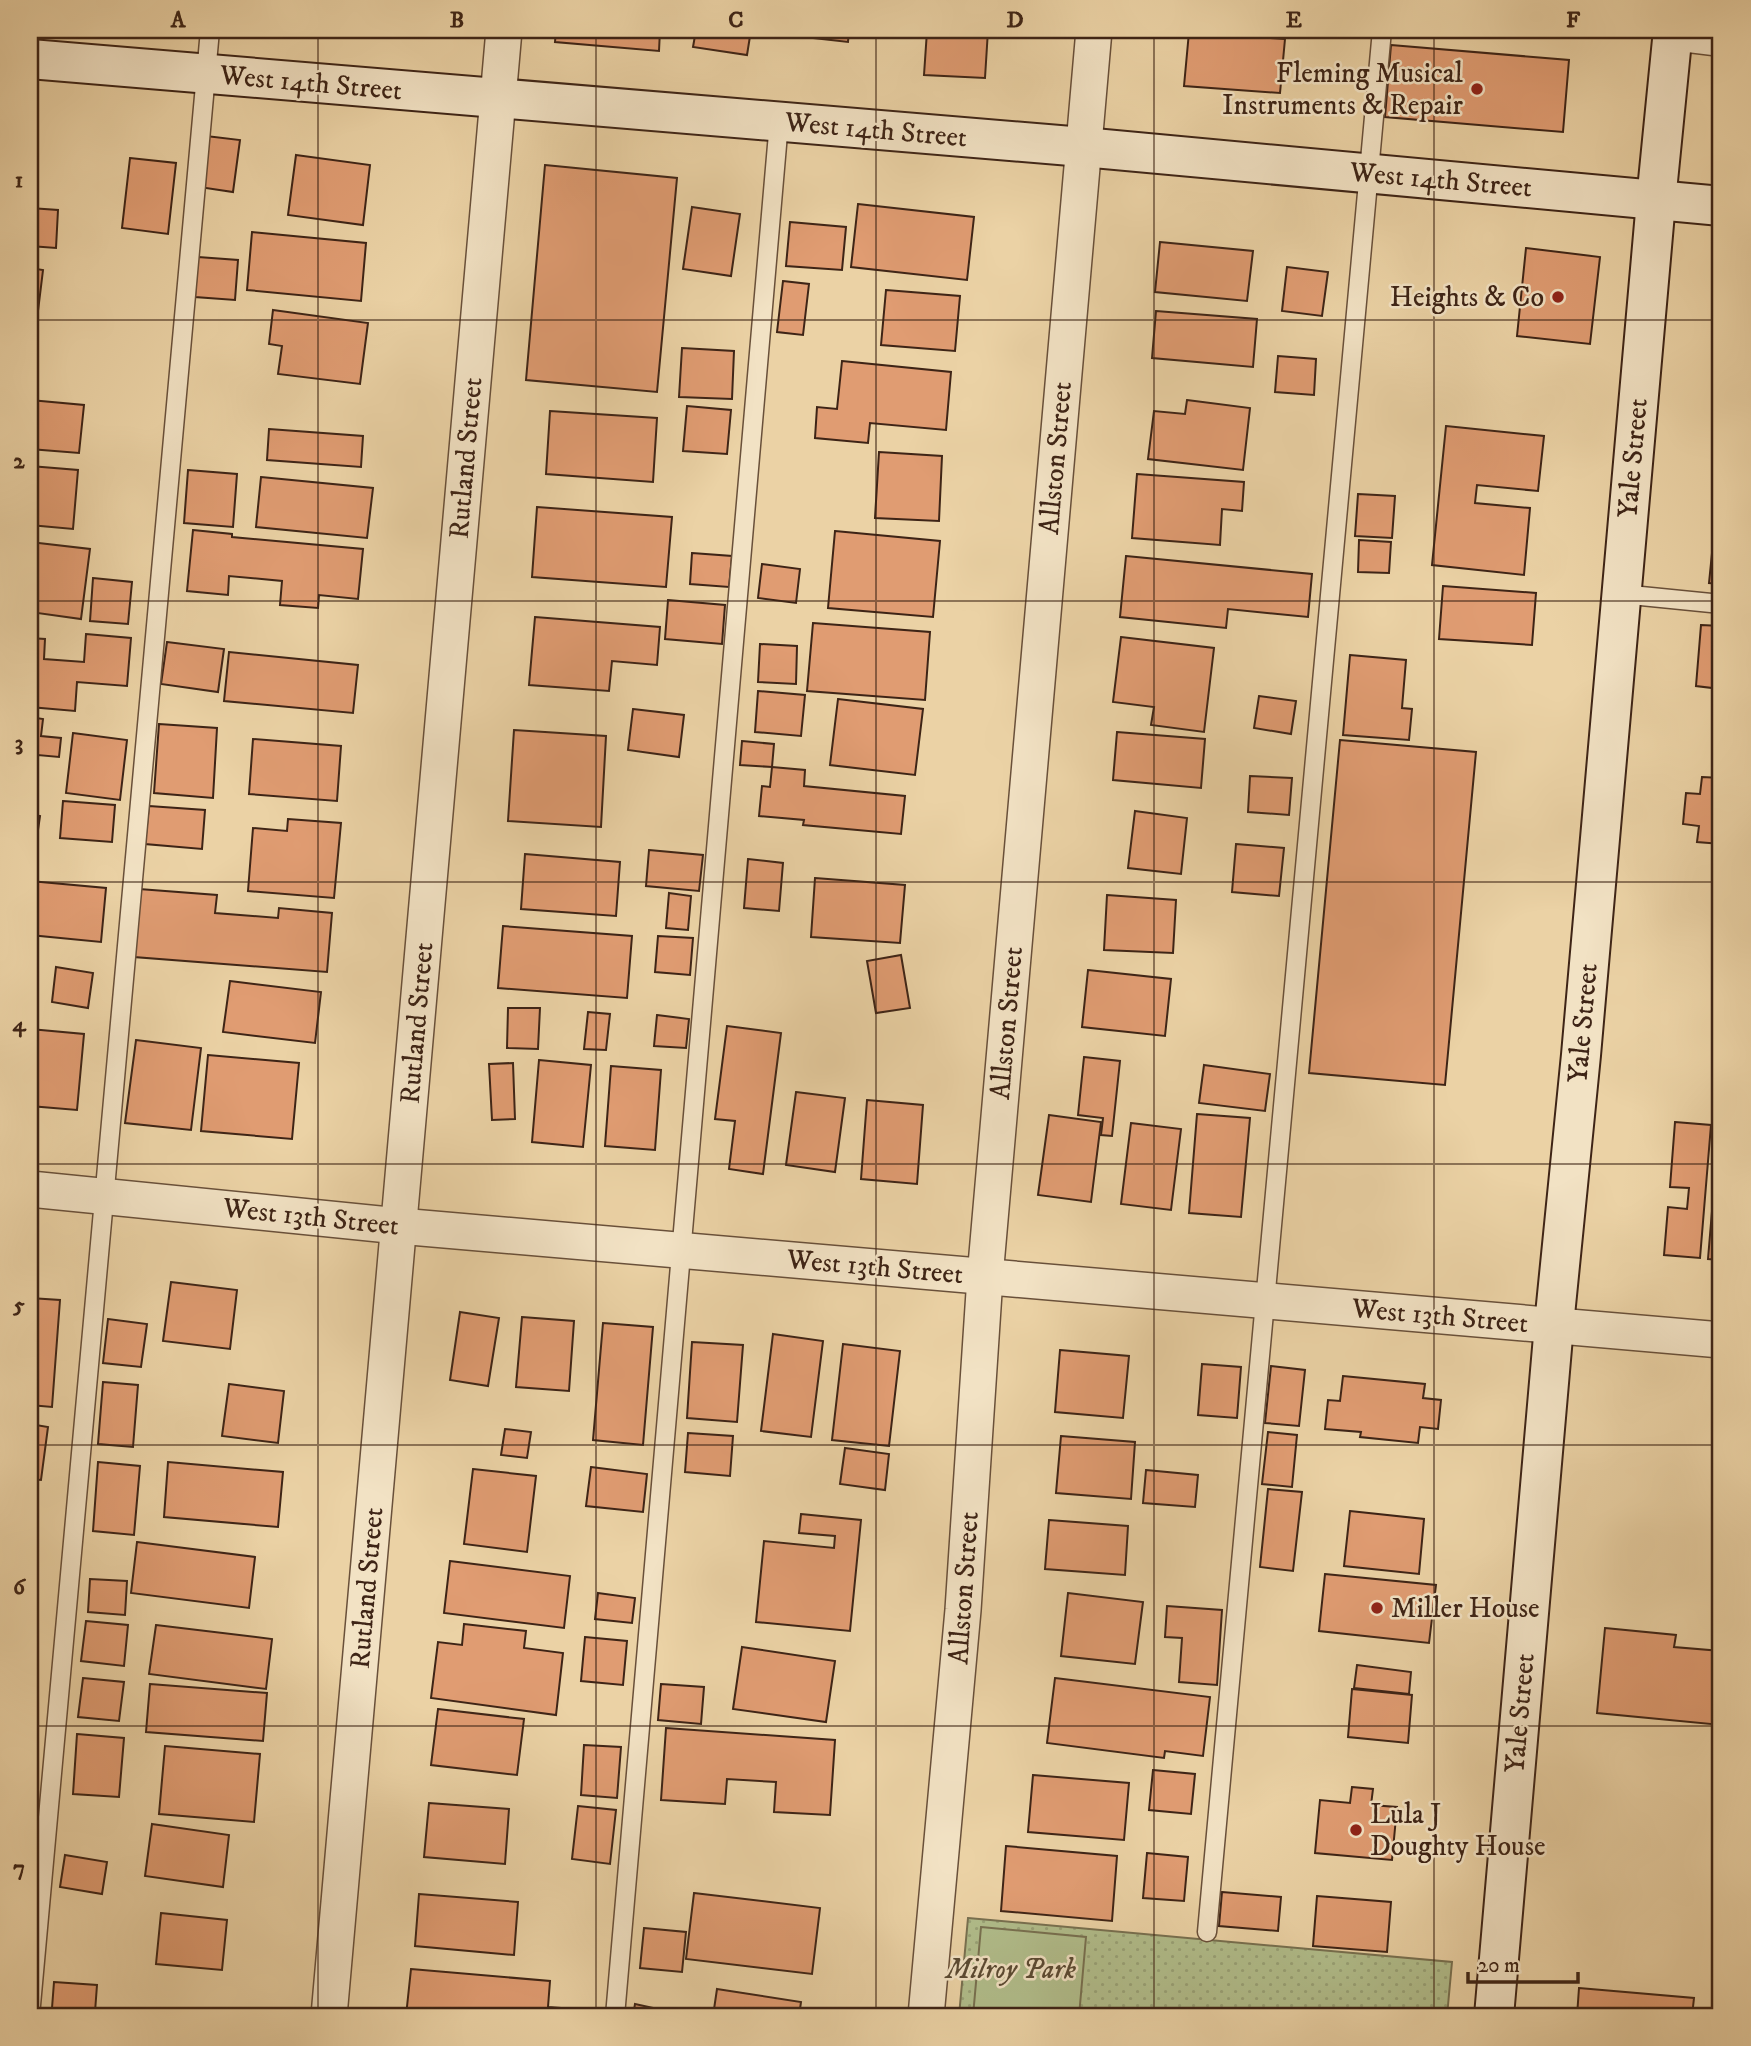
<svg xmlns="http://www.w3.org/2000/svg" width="1751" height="2046" viewBox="0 0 1751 2046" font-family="'IM FELL DW Pica',serif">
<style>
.park{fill:url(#park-dots);stroke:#787050;stroke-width:2}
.pitch{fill:#b1bd8b;stroke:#787050;stroke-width:2}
.building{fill:#e09c72;stroke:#3e2416;stroke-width:2}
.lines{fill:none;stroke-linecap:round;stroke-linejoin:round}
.lane-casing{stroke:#69503a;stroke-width:21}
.street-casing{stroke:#69503a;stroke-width:38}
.secondary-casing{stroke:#3e2416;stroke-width:42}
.lane{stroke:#f2e2c4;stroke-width:18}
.street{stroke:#f2e2c4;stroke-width:35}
.secondary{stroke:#f2e2c4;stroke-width:38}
.grid{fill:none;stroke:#3e2416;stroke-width:2;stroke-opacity:0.55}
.poi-dot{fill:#8f2418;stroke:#f2e2c4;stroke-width:2.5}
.labels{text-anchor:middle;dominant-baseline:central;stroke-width:5;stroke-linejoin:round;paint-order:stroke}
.poi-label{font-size:28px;fill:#3e2416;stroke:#f2e2c4;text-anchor:end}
.street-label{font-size:28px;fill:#3e2416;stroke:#f2e2c4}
.park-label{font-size:28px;font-style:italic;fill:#5b4a33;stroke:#f2e2c4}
.neatline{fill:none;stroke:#3e2416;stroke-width:2.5}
.grid-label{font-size:23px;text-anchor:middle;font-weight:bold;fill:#3e2416}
</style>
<defs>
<pattern id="park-dots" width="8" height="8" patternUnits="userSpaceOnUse" patternTransform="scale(1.75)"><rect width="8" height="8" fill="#b1bd8b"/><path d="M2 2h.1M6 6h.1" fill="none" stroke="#99a277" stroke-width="1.8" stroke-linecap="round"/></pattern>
</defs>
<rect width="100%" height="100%" fill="#ebd2a5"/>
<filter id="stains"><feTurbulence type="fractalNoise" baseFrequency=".00286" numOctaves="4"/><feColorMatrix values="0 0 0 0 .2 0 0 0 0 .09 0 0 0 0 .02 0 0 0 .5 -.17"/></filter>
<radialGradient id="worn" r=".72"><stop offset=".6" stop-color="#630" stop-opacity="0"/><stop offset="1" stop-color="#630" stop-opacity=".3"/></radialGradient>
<path class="park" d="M968 1918 1452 1962 1447 2016H959Z"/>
<path class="pitch" d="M981 1927 1086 1937 1079 2016H973Z"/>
<g class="building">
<path d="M556 30H660L659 51 555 42Z"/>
<path d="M696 30H751L747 55 693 47Z"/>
<path d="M815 30H849L848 42 814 38Z"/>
<path d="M903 30H988L985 78 924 75 927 31Z"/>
<path d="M1534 30H1581V34Z"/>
<path d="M1189 32 1285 39 1280 93 1184 86Z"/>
<path d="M1391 45 1569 60 1563 132 1385 117Z"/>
<path d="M1720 75H1721V137H1714Z"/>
<path d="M206 136 240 140 233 192 199 187Z"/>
<path d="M296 155 370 165 363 225 288 215Z"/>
<path d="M130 158 176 163 168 234 122 228Z"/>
<path d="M545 165 677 178 657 392 526 380Z"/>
<path d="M858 204 974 217 967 280 851 267Z"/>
<path d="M692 207 740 214 731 276 683 269Z"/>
<path d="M30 208 58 210 56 248 30 246Z"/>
<path d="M790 222 846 227 842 270 786 266Z"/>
<path d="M252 232 366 243 361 301 247 290Z"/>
<path d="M1160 242 1253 251 1247 301 1155 292Z"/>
<path d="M1526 248 1600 257 1590 344 1517 336Z"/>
<path d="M198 257 238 260 235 300 195 297Z"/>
<path d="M1287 267 1328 272 1322 316 1282 311Z"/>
<path d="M30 268 43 270 37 319 30 318Z"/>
<path d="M783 281 809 284 803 335 777 332Z"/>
<path d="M886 290 960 296 955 351 881 345Z"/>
<path d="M273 310 368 323 360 384 278 374 282 346 269 344Z"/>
<path d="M1156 311 1257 319 1253 367 1152 358Z"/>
<path d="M682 348 734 351 732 399 679 397Z"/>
<path d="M1278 356 1316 359 1314 395 1275 392Z"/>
<path d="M842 361 951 372 946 430 870 423 868 443 815 438 817 407 837 409Z"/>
<path d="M30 400 84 405 79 453 30 449Z"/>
<path d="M1187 400 1250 408 1243 470 1148 459 1154 411 1185 414Z"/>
<path d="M687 406 731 410 727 454 683 451Z"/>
<path d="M550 411 657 418 653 482 546 474Z"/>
<path d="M1446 426 1544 436 1538 491 1477 485 1475 503 1530 508 1524 575 1432 565Z"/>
<path d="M269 429 363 436 361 467 267 460Z"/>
<path d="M879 452 942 456 939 521 875 518Z"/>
<path d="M30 466 78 470 73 529 30 525Z"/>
<path d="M188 470 237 474 233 527 184 523Z"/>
<path d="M1137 474 1244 482 1242 511 1222 509 1220 545 1132 538Z"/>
<path d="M261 477 373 488 367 538 256 527Z"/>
<path d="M1358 494 1395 496 1392 538 1355 536Z"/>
<path d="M537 507 672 517 666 587 532 577Z"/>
<path d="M193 530 232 534V537L363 549 358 599 319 595 318 608 280 605 282 581 229 576 228 595 187 591Z"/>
<path d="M835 531 940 541 933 617 828 608Z"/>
<path d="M1359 540 1391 542 1389 573 1358 572Z"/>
<path d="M30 542 90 549 81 619 30 612Z"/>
<path d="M692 553 732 556 729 587 690 584Z"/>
<path d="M1712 553 1721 554V584L1709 583Z"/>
<path d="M1126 556 1312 574 1308 617 1228 609 1226 628 1120 617Z"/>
<path d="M762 564 800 569 796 603 758 598Z"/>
<path d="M93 578 132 582 128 624 90 621Z"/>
<path d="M1443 586 1536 593 1532 645 1439 639Z"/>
<path d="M668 600 725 605 722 644 665 639Z"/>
<path d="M535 617 660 627 657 665 612 661 609 691 529 685Z"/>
<path d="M813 623 930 632 925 700 807 691Z"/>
<path d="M1701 625 1721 626V689L1696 686Z"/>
<path d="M86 634 131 638 127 686 77 682 75 711 30 707V638L45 639 44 659 84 662Z"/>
<path d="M1121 637 1214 648 1204 732 1151 725 1154 707 1113 702Z"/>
<path d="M167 642 224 649 218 692 161 684Z"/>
<path d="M760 644 797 646 796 684 758 682Z"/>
<path d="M229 652 358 665 353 713 224 701Z"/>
<path d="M1350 655 1406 660 1402 708 1412 709 1409 740 1343 735Z"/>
<path d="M758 691 805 695 801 736 755 732Z"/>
<path d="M1259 696 1296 701 1291 734 1254 728Z"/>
<path d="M838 699 923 709 915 775 830 765Z"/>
<path d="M633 709 684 715 679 757 628 750Z"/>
<path d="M30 717 43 719 41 736 61 738 59 757 38 755 34 792 30 791Z"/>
<path d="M159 724 217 728 213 798 154 793Z"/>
<path d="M514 730 606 736 601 827 508 821Z"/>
<path d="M1117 732 1205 739 1201 788 1113 780Z"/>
<path d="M73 733 127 740 120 800 66 793Z"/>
<path d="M253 739 341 746 337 801 249 794Z"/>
<path d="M1340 740 1476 752 1445 1085 1309 1073Z"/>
<path d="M742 741 774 744 772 767 740 765Z"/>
<path d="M772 767 805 770 804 786 905 796 901 834 803 825 804 820 759 816 762 786 770 787Z"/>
<path d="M1250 776 1292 778 1289 815 1248 812Z"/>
<path d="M1702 777 1721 778V844L1697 842 1699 826 1683 824 1686 793 1700 794Z"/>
<path d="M63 801 115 805 112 842 60 838Z"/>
<path d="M149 806 205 810 202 849 145 844Z"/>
<path d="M1135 811 1187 818 1181 874 1128 868Z"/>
<path d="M30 814 40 816 33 865 30 864Z"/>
<path d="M288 819 341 823 334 898 248 891 253 828 287 831Z"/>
<path d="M1236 844 1284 848 1279 896 1232 892Z"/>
<path d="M649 850 703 855 699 891 646 886Z"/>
<path d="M525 854 620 862 616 916 521 909Z"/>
<path d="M748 859 783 863 779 911 744 908Z"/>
<path d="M815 878 905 885 900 943 811 937Z"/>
<path d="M30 881 106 888 101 942 30 935Z"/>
<path d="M139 889 217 895 215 913 278 918 279 908 332 913 327 972 134 957Z"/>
<path d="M669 893 691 896 688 930 666 928Z"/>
<path d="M1107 895 1176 900 1173 953 1104 950Z"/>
<path d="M503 926 632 936 627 998 498 988Z"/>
<path d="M658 936 693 938 690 975 655 972Z"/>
<path d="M901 955 910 1008 876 1013 867 961Z"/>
<path d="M56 967 93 973 88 1008 52 1002Z"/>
<path d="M1088 970 1171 979 1165 1036 1082 1027Z"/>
<path d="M230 981 321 992 315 1043 223 1032Z"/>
<path d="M508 1008H540L538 1049 507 1048Z"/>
<path d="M588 1012 610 1014 606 1050 584 1049Z"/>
<path d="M657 1015 689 1019 686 1048 654 1046Z"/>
<path d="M727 1026 781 1033 763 1174 729 1169 735 1121 715 1119Z"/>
<path d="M30 1029 84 1034 77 1110 30 1106Z"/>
<path d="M136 1040 201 1048 191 1130 125 1123Z"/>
<path d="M208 1055 299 1063 292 1139 201 1131Z"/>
<path d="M1084 1057 1120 1061 1112 1136 1101 1135 1103 1118 1078 1115Z"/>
<path d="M539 1060 591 1065 583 1147 532 1142Z"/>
<path d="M513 1063 515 1119 492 1120 489 1064Z"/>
<path d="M1204 1065 1270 1074 1265 1111 1199 1103Z"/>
<path d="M611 1066 661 1070 655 1150 605 1146Z"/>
<path d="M796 1092 845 1098 835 1172 786 1165Z"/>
<path d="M867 1100 923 1105 917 1184 861 1179Z"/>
<path d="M1197 1114 1250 1118 1241 1217 1189 1213Z"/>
<path d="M1049 1115 1101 1122 1091 1202 1038 1195Z"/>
<path d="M1675 1122 1711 1125 1700 1258 1664 1255 1668 1207 1687 1209 1689 1188 1670 1187Z"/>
<path d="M1131 1123 1181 1129 1171 1210 1121 1204Z"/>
<path d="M1719 1126H1721V1191L1714 1190Z"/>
<path d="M1712 1211 1721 1212V1260L1708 1259Z"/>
<path d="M171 1282 237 1290 230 1349 163 1341Z"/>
<path d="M30 1298 60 1300 52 1407 30 1405Z"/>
<path d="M460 1312 499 1318 488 1386 450 1380Z"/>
<path d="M522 1317 574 1321 569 1391 516 1387Z"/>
<path d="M108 1319 147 1324 141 1367 103 1363Z"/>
<path d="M603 1323 653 1327 643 1445 593 1440Z"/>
<path d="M773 1334 823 1341 811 1437 761 1431Z"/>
<path d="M692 1342 743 1345 737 1422 687 1418Z"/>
<path d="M843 1344 900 1351 889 1446 832 1440Z"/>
<path d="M1060 1350 1129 1356 1123 1418 1055 1412Z"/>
<path d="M1202 1364 1241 1367 1237 1418 1198 1415Z"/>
<path d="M1271 1366 1305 1370 1299 1426 1265 1423Z"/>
<path d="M1343 1376 1425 1384 1423 1398 1441 1400 1438 1429 1420 1427 1418 1443 1360 1437 1361 1432 1325 1429 1328 1400 1340 1401Z"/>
<path d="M103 1382 138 1385 133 1447 98 1444Z"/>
<path d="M229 1384 284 1391 278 1443 222 1436Z"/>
<path d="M30 1424 48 1427 41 1480 30 1479Z"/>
<path d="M505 1429 531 1432 527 1458 501 1455Z"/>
<path d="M1268 1432 1297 1435 1292 1487 1262 1484Z"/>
<path d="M688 1433 733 1436 730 1476 685 1472Z"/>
<path d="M1061 1436 1135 1442 1131 1499 1056 1493Z"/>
<path d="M845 1448 889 1454 885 1490 840 1484Z"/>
<path d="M98 1462 140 1466 134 1535 93 1531Z"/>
<path d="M168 1462 283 1472 278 1527 164 1517Z"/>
<path d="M591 1467 647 1474 643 1512 586 1506Z"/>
<path d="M473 1469 536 1476 527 1552 464 1544Z"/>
<path d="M1146 1470 1198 1475 1195 1507 1143 1503Z"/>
<path d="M1268 1489 1302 1492 1293 1571 1260 1567Z"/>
<path d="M1350 1511 1424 1519 1419 1574 1344 1566Z"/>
<path d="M801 1514 861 1520 850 1631 756 1622 764 1541 834 1548 835 1536 799 1533Z"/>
<path d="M1049 1520 1128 1526 1125 1575 1045 1569Z"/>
<path d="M137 1542 255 1557 249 1608 131 1593Z"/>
<path d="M450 1561 570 1576 564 1628 444 1613Z"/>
<path d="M1325 1574 1436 1585 1429 1643 1319 1631Z"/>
<path d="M90 1579 127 1581 125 1615 88 1612Z"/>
<path d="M598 1593 635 1598 632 1623 595 1619Z"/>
<path d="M1068 1593 1143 1602 1135 1664 1061 1656Z"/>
<path d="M1167 1606 1222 1610 1217 1685 1179 1682 1182 1638 1165 1637Z"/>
<path d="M86 1621 128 1625 124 1666 81 1661Z"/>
<path d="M464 1624 526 1631 524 1648 563 1653 556 1715 431 1698 438 1642 462 1645Z"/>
<path d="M156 1625 272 1639 266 1689 149 1674Z"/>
<path d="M1605 1628 1676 1635 1674 1647 1721 1651V1725L1597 1713Z"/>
<path d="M585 1637 627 1641 623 1685 581 1681Z"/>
<path d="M742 1647 835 1661 826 1722 733 1709Z"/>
<path d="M1357 1665 1411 1672 1409 1694 1354 1688Z"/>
<path d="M83 1678 124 1682 119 1721 78 1717Z"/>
<path d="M1055 1678 1210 1697 1203 1756 1165 1751 1164 1758 1047 1743Z"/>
<path d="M150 1684 267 1693 263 1741 146 1732Z"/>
<path d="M661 1684 704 1687 701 1724 658 1720Z"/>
<path d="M1352 1689 1412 1695 1408 1743 1348 1737Z"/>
<path d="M438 1709 524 1719 517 1775 431 1765Z"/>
<path d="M666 1728 835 1740 830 1815 774 1812 776 1782 727 1779 725 1804 661 1800Z"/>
<path d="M77 1734 124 1738 119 1797 73 1794Z"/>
<path d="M584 1745 621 1747 617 1798 581 1795Z"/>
<path d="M165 1746 260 1754 254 1822 159 1814Z"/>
<path d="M1153 1770 1195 1774 1191 1814 1149 1810Z"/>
<path d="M1033 1775 1129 1783 1124 1840 1028 1832Z"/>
<path d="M1352 1787 1373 1789 1371 1805 1397 1807 1392 1860 1315 1853 1320 1800 1350 1803Z"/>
<path d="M429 1803 509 1809 505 1864 424 1857Z"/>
<path d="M578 1806 616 1810 610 1864 572 1859Z"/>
<path d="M152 1824 229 1835 223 1887 145 1876Z"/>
<path d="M1006 1846 1117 1856 1112 1921 1001 1911Z"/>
<path d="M1147 1853 1188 1857 1184 1901 1143 1898Z"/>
<path d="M65 1855 107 1862 102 1894 60 1887Z"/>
<path d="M1222 1892 1281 1897 1278 1931 1219 1926Z"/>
<path d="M694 1893 820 1908 812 1974 686 1959Z"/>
<path d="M419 1894 518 1902 514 1955 415 1946Z"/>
<path d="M1317 1896 1391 1902 1387 1952 1313 1946Z"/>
<path d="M161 1913 227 1920 222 1970 156 1964Z"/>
<path d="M644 1928 686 1932 682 1972 640 1968Z"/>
<path d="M411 1969 550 1981 548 2007 586 2010 585 2016H406Z"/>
<path d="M54 1982 97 1985 95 2012 52 2008Z"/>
<path d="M1579 1988 1694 1998 1692 2016H1577Z"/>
<path d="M717 1989 801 2002 799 2016H713Z"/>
<path d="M635 2004 667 2011 666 2016H633Z"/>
</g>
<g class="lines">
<defs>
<g id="lane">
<path d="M1672 41 1721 47"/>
<path d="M1621 594 1721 604"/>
<path d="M1207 1932 1382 30"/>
<path d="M30 2016 210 30"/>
<path d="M615 2016 779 122"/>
</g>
<g id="street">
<path d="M30 1189 399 1226 1721 1340"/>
<path d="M329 2016 504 30"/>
<path d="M926 2016 963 1610 985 1277 1094 30"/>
</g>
<g id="secondary">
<path d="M30 59 1083 147 1721 206"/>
<path d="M1494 2016 1554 1325 1581 1055 1656 201 1673 30"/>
</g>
</defs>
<use href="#lane" class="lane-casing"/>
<use href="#street" class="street-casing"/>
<use href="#secondary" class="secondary-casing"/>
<use href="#lane" class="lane"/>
<use href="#street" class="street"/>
<use href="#secondary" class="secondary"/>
</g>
<path class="grid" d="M318 30V2016M596 30V2016M876 30V2016M1154 30V2016M1434 30V2016M30 320H1721M30 601H1721M30 882H1721M30 1164H1721M30 1445H1721M30 1726H1721"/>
<g class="poi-dot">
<circle cx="1477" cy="89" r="7"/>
<circle cx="1558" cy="297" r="7"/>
<circle cx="1377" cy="1608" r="7"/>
<circle cx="1356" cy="1830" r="7"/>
</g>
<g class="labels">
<g class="poi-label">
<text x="1463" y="73">Fleming Musical<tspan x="1463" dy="32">Instruments &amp; Repair</tspan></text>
<text x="1544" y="297">Heights &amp; Co</text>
<text x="1391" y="1608" text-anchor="start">Miller House</text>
<text x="1370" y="1814" text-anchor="start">Lula J<tspan x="1370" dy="32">Doughty House</tspan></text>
</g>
<g class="street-label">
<text transform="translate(311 83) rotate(5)">West 14th Street</text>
<text transform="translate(876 130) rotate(5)">West 14th Street</text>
<text transform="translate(1441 180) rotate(5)">West 14th Street</text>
<text transform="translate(466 458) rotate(-85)">Rutland Street</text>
<text transform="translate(1056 458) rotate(-85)">Allston Street</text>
<text transform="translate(1633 458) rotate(-85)">Yale Street</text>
<text transform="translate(417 1023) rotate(-85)">Rutland Street</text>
<text transform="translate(1007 1023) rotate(-85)">Allston Street</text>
<text transform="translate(1583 1023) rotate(-85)">Yale Street</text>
<text transform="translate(311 1217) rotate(6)">West 13th Street</text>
<text transform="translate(875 1267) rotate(5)">West 13th Street</text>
<text transform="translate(1440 1316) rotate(5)">West 13th Street</text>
<text transform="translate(367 1588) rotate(-85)">Rutland Street</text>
<text transform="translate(964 1588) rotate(-86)">Allston Street</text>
<text transform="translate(1520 1713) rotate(-85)">Yale Street</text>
</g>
<g class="park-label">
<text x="1011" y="1969">Milroy Park</text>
</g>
</g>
<rect width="1751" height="2046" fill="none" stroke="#ebd2a5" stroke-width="77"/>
<path d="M1468 1972v10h110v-10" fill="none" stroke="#3e2416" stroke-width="3.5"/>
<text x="1478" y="1972" font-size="21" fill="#3e2416" stroke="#f2e2c4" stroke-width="5" paint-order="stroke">20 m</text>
<rect x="38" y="38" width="1674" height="1970" class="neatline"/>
<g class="grid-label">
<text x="178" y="27">A</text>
<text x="457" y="27">B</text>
<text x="736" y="27">C</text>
<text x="1015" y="27">D</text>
<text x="1294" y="27">E</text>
<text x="1573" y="27">F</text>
<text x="19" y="187">1</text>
<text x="19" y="468">2</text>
<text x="19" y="750">3</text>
<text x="19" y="1031">4</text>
<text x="19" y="1312">5</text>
<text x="19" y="1594">6</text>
<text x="19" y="1875">7</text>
</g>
<rect width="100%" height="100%" filter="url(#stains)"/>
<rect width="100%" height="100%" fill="url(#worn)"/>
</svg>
